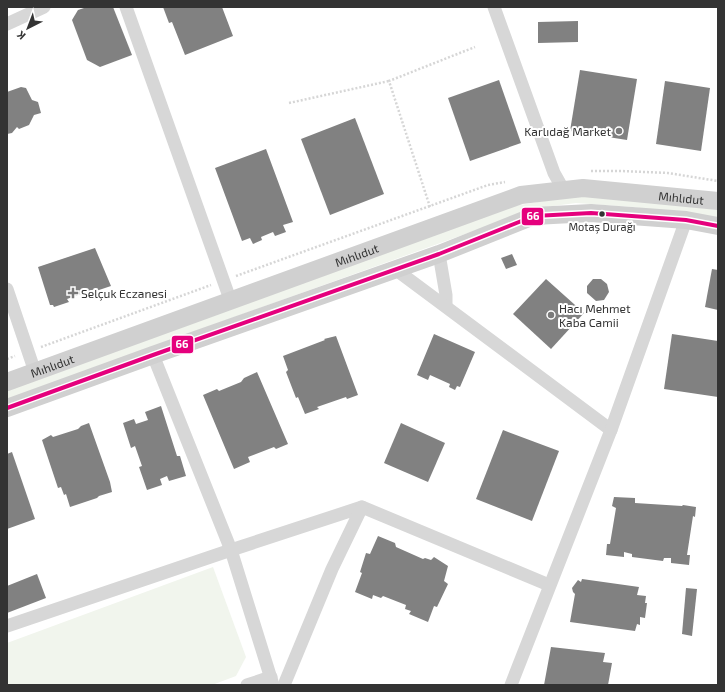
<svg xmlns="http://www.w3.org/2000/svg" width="725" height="692" viewBox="0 0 725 692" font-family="'Exo 2',sans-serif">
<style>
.green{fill:#f1f5ed}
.building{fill:#818181}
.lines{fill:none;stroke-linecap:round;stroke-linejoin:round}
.path{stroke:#d6d6d6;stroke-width:2.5;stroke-dasharray:2 2;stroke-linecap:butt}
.street{stroke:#d7d7d7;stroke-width:13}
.secondary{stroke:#d0d0d0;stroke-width:18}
.bus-1-casing{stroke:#fff;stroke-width:7}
.bus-1{stroke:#e5007d;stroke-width:4}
.poi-dot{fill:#7a7a7a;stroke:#fff;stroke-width:1.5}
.bus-dot{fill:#333;stroke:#fff;stroke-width:1.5}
.labels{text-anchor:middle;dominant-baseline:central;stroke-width:4;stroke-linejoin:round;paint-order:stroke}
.bus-label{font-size:11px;fill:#333;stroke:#fff}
.poi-label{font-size:12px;fill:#333;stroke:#fff;text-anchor:start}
.street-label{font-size:12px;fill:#333;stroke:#fff}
.line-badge{stroke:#fff;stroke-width:1.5}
.badge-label{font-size:11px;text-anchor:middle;font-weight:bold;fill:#fff}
</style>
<rect width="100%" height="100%" fill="#fff"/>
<g class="green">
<path d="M581 196 612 198 718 210V219L633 207 576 203 545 207 507 219 7 399V390L514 206 544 201Z"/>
<path d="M213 567 246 657 236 676 212 685H7V643Z"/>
</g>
<g class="building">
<path d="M87 7H113L132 55 100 67 87 60 72 20 78 10Z"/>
<path d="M163 7H222L233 36 185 55 172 22 169 23Z"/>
<path d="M578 21V42L538 43V22Z"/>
<path d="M580 70 637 79 627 140 570 131Z"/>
<path d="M499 80 521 143 470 161 448 98Z"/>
<path d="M665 81 710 88 701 151 656 144Z"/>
<path d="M21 87 26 88 32 100 38 102 41 113 34 115 29 125 19 129 17 127 12 133 7 134V92Z"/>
<path d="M355 118 384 194 330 215 301 139Z"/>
<path d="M266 149 293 222 283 225 286 232 275 236 273 232 261 237 262 240 253 244 250 238 242 241 215 168Z"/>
<path d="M95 248 111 286 96 291 95 289 67 299 69 302 54 307 53 305H50L38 267Z"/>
<path d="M512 254 517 265 506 269 501 258Z"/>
<path d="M712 269 718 270V310L705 307Z"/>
<path d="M546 279 584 313 551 349 513 314Z"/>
<path d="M593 279H601L607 284 609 292 604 300 596 301 587 293V286Z"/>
<path d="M434 334 475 352 460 387 457 386 455 390 449 387 450 384 430 375 428 380 417 375Z"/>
<path d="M672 334 718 341V397L664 389Z"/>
<path d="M336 336 358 395 347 399 346 397 317 407 319 409 305 414 298 397 296 398 286 372 288 370 283 356 325 340 324 339Z"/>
<path d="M257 372 288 444 276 449 274 447 248 457 250 462 234 469 203 395 217 389 219 391 241 382 244 378Z"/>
<path d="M161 406 177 456H180L186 476 169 481 167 476 160 479 162 485 147 490 139 467 142 466 135 446 131 448 123 423 134 419 136 424 148 420 145 412Z"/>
<path d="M89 423 110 482 112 492 99 496 97 498 70 507 66 494 64 495 61 487 58 488 42 440 51 435 53 437 78 429 81 426Z"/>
<path d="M401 423 445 443 428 482 384 463Z"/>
<path d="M503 430 559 451 532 521 476 499Z"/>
<path d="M12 452 35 519 7 529V454Z"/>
<path d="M614 497 635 498V503L682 506 683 505 696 507 695 517 693 516 687 555H690L689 565 671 563V558H664L663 561 632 557V554L624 552V557L606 555 607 544H610L616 508 612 506Z"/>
<path d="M378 536 395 543 396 547 423 559 425 558 431 560 434 557 448 566 444 581 448 584 437 607 434 606 428 622 409 614 411 611 405 609 406 605 383 596 381 598 373 595 372 599 355 592 362 573 360 572 366 553 370 554Z"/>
<path d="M37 574 46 598 7 613V586Z"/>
<path d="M582 579 639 587 637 595 646 596 645 603H647L645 618 640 617V625L637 624 635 631 570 622 575 594 573 592 572 588 578 580 581 582Z"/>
<path d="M686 588 697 589 692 636 682 634Z"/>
<path d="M551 647 605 653 603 662 612 663 608 685H544Z"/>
</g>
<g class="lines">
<g class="path">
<path d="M289 103 389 81"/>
<path d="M591 171H622L668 173 718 181"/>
<path d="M430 207 389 81 475 47"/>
<path d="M236 276 488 185 505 182"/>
<path d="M41 347 211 285"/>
<path d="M7 359 15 356"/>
</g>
<g class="street">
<path d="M126 7 231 302"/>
<path d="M494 7 554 173 563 189"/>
<path d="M7 24 44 7"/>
<path d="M439 254 446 295V306"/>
<path d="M395 269 611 430"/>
<path d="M7 289 35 372"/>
<path d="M153 355 231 550 273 685"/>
<path d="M7 626 231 550 362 507 549 585"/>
<path d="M247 685 271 677"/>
<path d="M284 685 332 569 362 507"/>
<path d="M511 685 611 430 686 220"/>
</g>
<g class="secondary">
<path id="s1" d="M7 382 521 195 583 188 718 201"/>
<path d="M7 408 153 355 439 254 534 216 591 213 686 220 718 226"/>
</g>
<defs>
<path id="bus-1" d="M7 408 153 355 439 254 534 216 591 213 686 220 718 226"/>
</defs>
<use href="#bus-1" class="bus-1-casing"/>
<use href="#bus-1" class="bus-1"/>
</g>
<g class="poi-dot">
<circle cx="619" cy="131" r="4"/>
<path d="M71 287h4v4h4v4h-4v4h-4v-4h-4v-4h4z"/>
<circle cx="551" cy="315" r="4"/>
</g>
<circle class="bus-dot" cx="602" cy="214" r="3.5"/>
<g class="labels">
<g class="bus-label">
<text x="602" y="226">Motaş Durağı</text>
</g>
<g class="poi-label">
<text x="611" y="131" text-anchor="end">Karlıdağ Market</text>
<text x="81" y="293">Selçuk Eczanesi</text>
<text x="559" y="308">Hacı Mehmet<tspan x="559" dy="14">Kaba Camii</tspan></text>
</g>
<g class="street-label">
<text stroke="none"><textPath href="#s1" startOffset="708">Mıhlıdut</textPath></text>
<text stroke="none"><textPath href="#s1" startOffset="372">Mıhlıdut</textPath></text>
<text stroke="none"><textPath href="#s1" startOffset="48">Mıhlıdut</textPath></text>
</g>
</g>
<g class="line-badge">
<rect x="521" y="207" width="23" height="19" rx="4" fill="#e5007d"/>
<rect x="171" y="335" width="23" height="19" rx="4" fill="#e5007d"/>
</g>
<g class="badge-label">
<text x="533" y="220">66</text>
<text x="182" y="348">66</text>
</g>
<rect width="725" height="692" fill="none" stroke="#333333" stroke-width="16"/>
<g transform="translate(28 28) rotate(222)" stroke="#ffffff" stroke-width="3" paint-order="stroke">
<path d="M0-3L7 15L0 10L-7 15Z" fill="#333333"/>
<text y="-6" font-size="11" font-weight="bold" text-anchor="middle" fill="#333333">K</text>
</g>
</svg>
